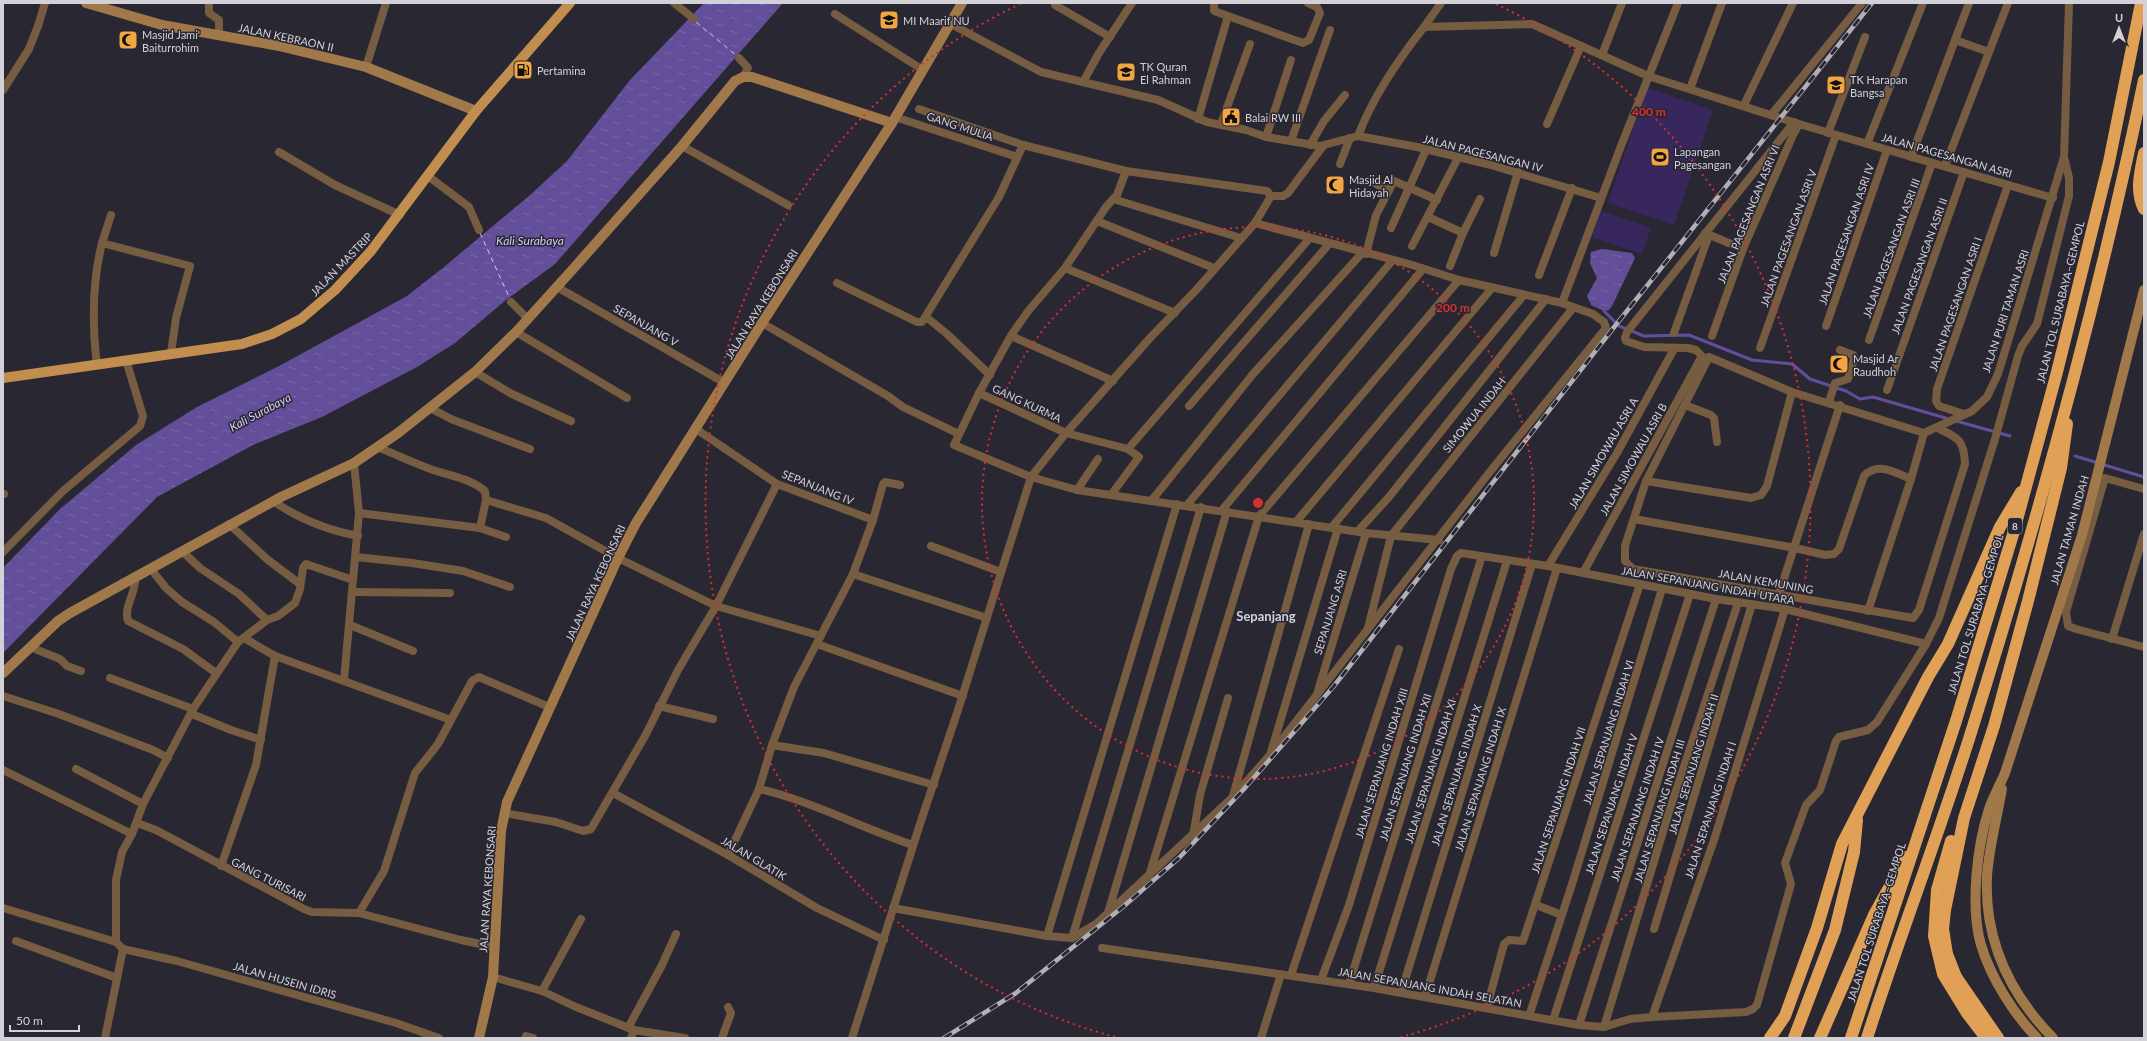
<svg xmlns="http://www.w3.org/2000/svg" width="2147" height="1041" viewBox="0 0 2147 1041" font-family="Lato,sans-serif">
<style>
.pitch{fill:#37275d}
.water{fill:url(#water-ripples)}
.lines{fill:none;stroke-linecap:round;stroke-linejoin:round}
.stream{stroke:#624e99;stroke-width:3}
.ferry{stroke:#d2caf5;stroke-width:1;stroke-dasharray:5 4;stroke-linecap:butt}
.street{stroke:#765c40;stroke-width:8}
.secondary{stroke:#a1784a;stroke-width:10}
.primary{stroke:#c28e50;stroke-width:10}
.highway{stroke:#e0a156;stroke-width:12}
.rail-casing{stroke:#b1b0b7;stroke-width:4.5}
.rail{stroke:#292732;stroke-width:3;stroke-dasharray:9;stroke-linecap:butt}
.ring{fill:none;stroke:#d63031;stroke-width:2;stroke-dasharray:2 4}
.labels{text-anchor:middle;dominant-baseline:central;stroke-width:3;stroke-linejoin:round;paint-order:stroke}
.shield{fill:#292732;stroke:#9f9ea6;stroke-width:1}
.shield-label{font-size:10px;font-weight:bold;fill:#d2d1d8}
.poi-label{font-size:11px;fill:#d2d1d8;stroke:#292732;text-anchor:start}
.street-label{font-size:11px;fill:#d2d1d8;stroke:#292732}
.water-label{font-size:12px;font-style:italic;fill:#d2caf5;stroke:#292732}
.quarter-label{font-size:13px;font-weight:bold;fill:#d2d0de;stroke:#292732}
.centre{fill:#d63031;stroke:#292732;stroke-width:2}
.ring-label{font-size:12px;text-anchor:middle;font-weight:bold;fill:#d63031;stroke:#292732;stroke-width:3;stroke-linejoin:round;paint-order:stroke}
</style>
<defs>
<pattern id="water-ripples" width="26" height="14" patternUnits="userSpaceOnUse"><rect width="26" height="14" fill="#624e99"/><path d="M2 4q2-2 4 0t4 0M15 11q2-2 4 0t4 0" fill="none" stroke="#7866a6"/></pattern>
</defs>
<rect width="100%" height="100%" fill="#292732"/>
<g class="pitch">
<path d="M1647 88 1713 110 1674 225 1608 203Z"/>
<path d="M1601 211 1651 228 1642 254 1592 237Z"/>
</g>
<g class="water">
<path d="M704 3H783L555 264 506 300 455 343 417 367 322 417 253 445 157 497 3 653V568L59 510 136 445 197 407 281 365 407 296 444 267 529 196 567 161 630 80Z"/>
<path d="M1602 249 1632 253 1635 258 1612 306 1609 310 1604 311 1591 305 1587 296 1597 278 1590 263 1591 252Z"/>
</g>
<g class="lines">
<g class="stream">
<path d="M1604 311 1619 326 1644 336 1689 335 1752 360 1792 364 1810 379 1846 391 1860 399 1873 397 1949 419"/>
<path d="M1956 421 2010 436"/>
<path d="M2075 456 2144 477"/>
</g>
<g class="ferry">
<path d="M696 22 737 56"/>
<path d="M480 233 510 299"/>
</g>
<g class="street">
<path d="M209 3V13L219 20V35"/>
<path d="M674 3 694 19"/>
<path d="M1214 3V11L1303 43 1309 40 1320 13 1317 7 1308 3"/>
<path d="M1055 5 1110 37"/>
<path d="M835 14 923 70"/>
<path d="M951 24 1041 72 1158 100 1207 122 1246 130 1266 137 1320 146 1358 136C1373 96 1398 60 1424 27L1532 24 1648 76 1799 124 2053 198"/>
<path d="M1424 27 1441 3"/>
<path d="M1955 40 1989 52"/>
<path d="M1602 55 1622 3"/>
<path d="M739 58 748 68 743 77"/>
<path d="M366 67 386 3"/>
<path d="M1083 82 1099 53 1132 3"/>
<path d="M1690 89 1722 3"/>
<path d="M3 90 29 49 38 26 45 3"/>
<path d="M1744 105 1793 3"/>
<path d="M919 109 1023 145 1126 171 1267 191 1271 196"/>
<path d="M1772 114 1862 3"/>
<path d="M895 117 1017 157"/>
<path d="M1198 119 1228 16"/>
<path d="M1221 124 1250 44"/>
<path d="M1547 124 1581 46"/>
<path d="M1828 133 1865 37"/>
<path d="M1358 136 1417 147 1491 165 1601 198"/>
<path d="M1266 137 1291 60"/>
<path d="M1291 141 1330 30"/>
<path d="M1867 144 1923 3"/>
<path d="M1310 145 1324 121 1345 95"/>
<path d="M682 146 788 205"/>
<path d="M279 152 335 185 400 215"/>
<path d="M1911 157 1969 3"/>
<path d="M1340 164 1350 138"/>
<path d="M1945 166 2008 3"/>
<path d="M1126 171 1117 195 1106 207 1065 268 1029 310 1012 334 979 393 954 445 1031 477 1077 490 1366 533 1439 540"/>
<path d="M428 176 469 207 479 230"/>
<path d="M1370 180 1388 191"/>
<path d="M1271 196H1283L1288 193 1323 146"/>
<path d="M1113 199 1241 238"/>
<path d="M1428 217 1463 233 1450 266"/>
<path d="M1097 221 1214 268"/>
<path d="M1391 228 1426 150"/>
<path d="M1463 233 1480 199"/>
<path d="M1705 233 1743 249"/>
<path d="M102 243 111 215"/>
<path d="M1412 246 1458 158"/>
<path d="M1494 253 1518 172"/>
<path d="M1366 254 1376 215 1394 181 1437 200"/>
<path d="M1065 268 1175 313"/>
<path d="M1539 275 1572 188"/>
<path d="M837 283 917 322H922L999 197 1023 145"/>
<path d="M557 287 725 383"/>
<path d="M511 302 528 319"/>
<path d="M1562 303 1621 146 1678 3"/>
<path d="M926 317 946 333 990 375"/>
<path d="M762 323 888 396 903 407 959 434"/>
<path d="M1826 326 1887 150"/>
<path d="M516 332 627 398"/>
<path d="M1674 333 1709 235"/>
<path d="M1011 336 1113 381"/>
<path d="M1712 336 1743 249 1793 135 1799 124"/>
<path d="M1869 340 1932 163"/>
<path d="M1760 348 1836 135"/>
<path d="M97 365C92 324 92 283 102 243L190 266 176 318 171 353"/>
<path d="M475 372 512 394 571 421"/>
<path d="M1887 390 1964 172"/>
<path d="M979 393 1066 433 1128 449 1139 457 1111 495"/>
<path d="M1829 402 1835 383 1848 379 1854 359 1853 355 1840 350"/>
<path d="M1685 405 1711 415 1714 418 1717 442"/>
<path d="M1189 406 1329 244"/>
<path d="M430 408 451 419 530 449"/>
<path d="M1964 414 1939 406 1936 401 1937 389 2008 185"/>
<path d="M1937 428C1958 438 1964 439 1965 464L1919 610 1913 618 1633 569 1625 561V546L1646 481 1709 357 1792 392 1924 433 1972 411 1987 397 1998 374 2064 157 2069 3"/>
<path d="M696 429 777 484 873 520"/>
<path d="M377 447C395 454 414 463 433 470 451 476 469 478 485 491L486 500 480 528"/>
<path d="M1128 449 1309 239"/>
<path d="M1646 481 1751 498 1761 495 1767 486 1792 392"/>
<path d="M2144 489 2105 478 2066 612 2068 626 2076 629 2144 647"/>
<path d="M1077 490 1098 459"/>
<path d="M3 494H4"/>
<path d="M486 500 546 518 618 558 716 606 821 636"/>
<path d="M1152 500 1253 374 1362 253"/>
<path d="M273 501C299 519 327 530 358 536"/>
<path d="M1187 505 1392 261"/>
<path d="M1222 510 1423 269"/>
<path d="M359 513 480 528 506 537"/>
<path d="M1634 519 1795 548 1825 555 1834 554 1839 549 1864 476C1878 461 1896 473 1911 479"/>
<path d="M1296 522 1492 288"/>
<path d="M229 524 268 560 300 584"/>
<path d="M1332 527 1524 295"/>
<path d="M1358 531 1389 497 1546 299"/>
<path d="M931 546 1001 572"/>
<path d="M182 551 200 568 239 594 267 620"/>
<path d="M3 552 63 491 140 426 143 416 126 360"/>
<path d="M356 557 412 563 463 571 510 587"/>
<path d="M1548 566 1617 453 1674 349"/>
<path d="M151 569 166 588 182 602 214 622 238 642"/>
<path d="M1583 573 1702 356 1696 350 1688 348 1644 347 1626 341 1625 338 1627 332 1794 122"/>
<path d="M853 574 987 618"/>
<path d="M135 577C137 592 123 607 128 621L183 649 216 673"/>
<path d="M353 592 450 593"/>
<path d="M1779 594 1840 405"/>
<path d="M1868 611 1911 479 1924 433"/>
<path d="M350 625 413 651"/>
<path d="M1368 628 1391 536 1573 308"/>
<path d="M244 638 275 656 451 720"/>
<path d="M2112 639 2144 534"/>
<path d="M817 644 963 696"/>
<path d="M30 647 60 659 67 666 81 671"/>
<path d="M110 678 193 709"/>
<path d="M344 680 359 513 354 463"/>
<path d="M1317 694 1366 533"/>
<path d="M3 696 59 714 153 750 168 758"/>
<path d="M659 706 713 719"/>
<path d="M192 714 231 730 261 740"/>
<path d="M772 745 824 753 934 785"/>
<path d="M1271 752 1338 528"/>
<path d="M76 769 143 804"/>
<path d="M3 770 132 834"/>
<path d="M759 789C812 801 861 828 913 845"/>
<path d="M613 793 728 855 817 908 884 940"/>
<path d="M1233 796 1309 524"/>
<path d="M504 813 556 822 583 831 591 829 645 736 678 670 716 606 777 484"/>
<path d="M137 823 156 830 304 909 312 912 359 913 461 940 495 947"/>
<path d="M1193 836 1200 795 1228 698"/>
<path d="M728 855 759 789 772 745 794 687 853 574 873 520 883 484 885 482 900 485"/>
<path d="M221 866 256 765 275 656"/>
<path d="M1149 876 1259 516 1459 280"/>
<path d="M1536 905 1562 915"/>
<path d="M3 908 116 942"/>
<path d="M893 908 1047 936 1072 938 1096 924 1232 798 1270 755 1489 473 1606 328 1604 322 1593 314 1562 303 1459 280 1409 264 1255 223"/>
<path d="M359 913 384 871 415 773 438 744 472 681 479 677 549 707"/>
<path d="M1108 913 1227 511"/>
<path d="M1654 929 1752 604"/>
<path d="M1047 936 1177 504"/>
<path d="M1072 938 1201 507"/>
<path d="M16 941 117 978"/>
<path d="M1102 948 1374 988 1579 1025 1604 1027 1630 1019 1652 1017 1746 1012 1753 1009 1757 1005 1791 884 1785 863 1806 805 1820 790 1836 741 1839 737 1868 730 1877 722 1926 644 1939 618 1995 439 2018 356 2022 346 2037 324 2069 196V178L2064 157"/>
<path d="M123 949 177 961 396 1023 439 1038"/>
<path d="M1291 975 1399 649"/>
<path d="M493 977 542 991 576 1007 634 1030 685 1038"/>
<path d="M1321 980 1349 905 1451 569 1457 556 1461 553 1548 566 1716 599 1785 609 1926 644"/>
<path d="M1349 984 1482 556"/>
<path d="M1374 988 1507 561"/>
<path d="M542 991 581 919"/>
<path d="M1401 993 1532 564"/>
<path d="M1425 997 1557 568"/>
<path d="M1487 1007 1504 944 1509 940 1523 941 1640 584"/>
<path d="M1529 1016 1573 881 1662 589"/>
<path d="M1652 1017 1714 840 1785 609"/>
<path d="M1553 1020 1690 594"/>
<path d="M1579 1025 1716 599"/>
<path d="M1604 1027 1668 815 1738 603"/>
<path d="M628 1028 661 967 676 934"/>
<path d="M526 1036 533 1038"/>
<path d="M105 1038 123 949 116 942V880L122 852 132 834 143 804 193 709 238 642 267 620 278 616 295 603 300 589 303 568 306 564 353 580"/>
<path d="M631 1038 634 1030"/>
<path d="M722 1038 731 1013 728 1007"/>
<path d="M852 1038 920 824 958 710 1031 477 1066 433 1150 338 1198 288 1255 223 1271 196"/>
<path d="M1261 1038 1281 974"/>
</g>
<g class="secondary">
<path d="M86 3 162 25 279 46 366 67 476 111"/>
<path d="M3 673 58 621 70 613 281 497 354 463 398 433 475 372 516 332 573 269 682 146 735 81 743 77H752L892 123"/>
<path d="M2002 789C1997 818 1989 847 1987 876 1984 940 2009 993 2053 1038"/>
<path d="M479 1038 493 977 501 831 507 802 618 558 636 523 762 323 892 123 962 3"/>
<path d="M2037 1038C2013 1013 1991 978 1981 945 1970 907 1977 846 1989 809 1993 797 2000 785 2005 773L2082 535 2144 290"/>
</g>
<path class="primary" d="M3 378 242 344 272 334 301 319 335 290 371 251 476 111 570 3"/>
<g class="highway">
<path d="M2144 153C2140 173 2135 191 2144 209"/>
<path d="M1951 841 1937 890 1934 936 1943 974 1967 1013 1986 1038"/>
<path d="M1770 1038 1785 1016 1817 928 1842 844 1928 677 1948 644 2000 527 2021 492"/>
<path d="M1794 1038 1835 930 1854 852 1857 820"/>
<path d="M1820 1038 1874 915 1906 857"/>
<path d="M1851 1038 1956 721 2014 531 2057 372 2109 162 2141 3"/>
<path d="M1867 1038C1899 938 1937 839 1969 739 2037 523 2098 302 2144 80"/>
<path d="M1998 1038 1956 977 1947 954 1943 929 1945 910 1964 818 1994 726 2028 601 2061 468 2067 424"/>
</g>
<defs>
<path id="rail" d="M944 1038 1016 993 1124 906 1179 858 1244 789 1334 686 1615 326 1872 3"/>
</defs>
<use href="#rail" class="rail-casing"/>
<use href="#rail" class="rail"/>
</g>
<g class="ring">
<circle cx="1258" cy="503" r="276"/>
<path d="M1115 1037A553 553 0 0 1 1020 4M1496 4A553 553 0 0 1 1401 1037"/>
</g>
<defs>
<symbol id="school-square" viewBox="-11 -11 22 22"><rect x="-9" y="-9" width="18" height="18" rx="4" fill="#f2a541" stroke="#292732"/><path d="M0-5L7-2L0 1L-7-2ZM-4 1L0 2.5L4 1V4Q0 6-4 4Z" fill="#111"/></symbol>
<symbol id="mosque-square" viewBox="-11 -11 22 22"><rect x="-9" y="-9" width="18" height="18" rx="4" fill="#f2a541" stroke="#292732"/><path d="M3.5-4.9A6 6 0 1 0 3.5 4.9A5 5 0 1 1 3.5-4.9Z" fill="#111"/></symbol>
<symbol id="fuel-square" viewBox="-11 -11 22 22"><rect x="-9" y="-9" width="18" height="18" rx="4" fill="#f2a541" stroke="#292732"/><path d="M-5.5-6h7V0h2V4h1.3V-2.5L3-4.5l.8-.8L6-3V5H2.5V1h-1V6h-7ZM-4.2-4.7v3.2H.2V-4.7Z" fill="#111"/></symbol>
<symbol id="civic-square" viewBox="-11 -11 22 22"><rect x="-9" y="-9" width="18" height="18" rx="4" fill="#f2a541" stroke="#292732"/><path d="M-.6-6.5H3V-4.5H.6V-3L4-1V1h2V6H-6V1h2V-1L-.6-3ZM-1.2 2.5V6h2.4V2.5Z" fill="#111"/></symbol>
<symbol id="stadium-square" viewBox="-11 -11 22 22"><rect x="-9" y="-9" width="18" height="18" rx="4" fill="#f2a541" stroke="#292732"/><path d="M0-5a6.5 5 0 1 0 0 10a6.5 5 0 1 0 0-10ZM-3.5-1.8h7v3.6h-7Z" fill="#111"/></symbol>
</defs>
<g fill-rule="evenodd">
<use href="#school-square" x="878" y="9" width="22" height="22"/>
<use href="#mosque-square" x="117" y="29" width="22" height="22"/>
<use href="#fuel-square" x="512" y="59" width="22" height="22"/>
<use href="#school-square" x="1115" y="61" width="22" height="22"/>
<use href="#school-square" x="1825" y="74" width="22" height="22"/>
<use href="#civic-square" x="1220" y="106" width="22" height="22"/>
<use href="#stadium-square" x="1649" y="146" width="22" height="22"/>
<use href="#mosque-square" x="1324" y="174" width="22" height="22"/>
<use href="#mosque-square" x="1828" y="353" width="22" height="22"/>
</g>
<g class="labels">
<rect class="shield" x="2008" y="518" width="14" height="16" rx="3"/>
<g class="shield-label">
<text x="2015" y="526">8</text>
</g>
<g class="poi-label">
<text x="903" y="20">MI Maarif NU</text>
<text x="142" y="34">Masjid Jami'<tspan x="142" dy="13">Baiturrohim</tspan></text>
<text x="1140" y="66">TK Quran<tspan x="1140" dy="13">El Rahman</tspan></text>
<text x="537" y="70">Pertamina</text>
<text x="1850" y="79">TK Harapan<tspan x="1850" dy="13">Bangsa</tspan></text>
<text x="1245" y="117">Balai RW III</text>
<text x="1674" y="151">Lapangan<tspan x="1674" dy="13">Pagesangan</tspan></text>
<text x="1349" y="179">Masjid Al<tspan x="1349" dy="13">Hidayah</tspan></text>
<text x="1853" y="358">Masjid Ar<tspan x="1853" dy="13">Raudhoh</tspan></text>
</g>
<g class="street-label">
<text transform="translate(286 37) rotate(12)">JALAN KEBRAON II</text>
<text transform="translate(960 126) rotate(18)">GANG MULIA</text>
<text transform="translate(1483 153) rotate(14)">JALAN PAGESANGAN IV</text>
<text transform="translate(1947 155) rotate(16)">JALAN PAGESANGAN ASRI</text>
<text transform="translate(1748 214) rotate(-68)">JALAN PAGESANGAN ASRI VI</text>
<text transform="translate(1846 234) rotate(-71)">JALAN PAGESANGAN ASRI IV</text>
<text transform="translate(1788 238) rotate(-70)">JALAN PAGESANGAN ASRI V</text>
<text transform="translate(1891 248) rotate(-70)">JALAN PAGESANGAN ASRI III</text>
<text transform="translate(341 264) rotate(-46)">JALAN MASTRIP</text>
<text transform="translate(1919 266) rotate(-70)">JALAN PAGESANGAN ASRI II</text>
<text transform="translate(2060 302) rotate(-76)">JALAN TOL SURABAYA–GEMPOL</text>
<text transform="translate(761 304) rotate(-58)">JALAN RAYA KEBONSARI</text>
<text transform="translate(1955 304) rotate(-71)">JALAN PAGESANGAN ASRI I</text>
<text transform="translate(2005 311) rotate(-72)">JALAN PURI TAMAN ASRI</text>
<text transform="translate(646 325) rotate(30)">SEPANJANG V</text>
<text transform="translate(1027 403) rotate(25)">GANG KURMA</text>
<text transform="translate(1474 415) rotate(-51)">SIMOWUA INDAH</text>
<text transform="translate(1603 453) rotate(-60)">JALAN SIMOWAU ASRI A</text>
<text transform="translate(1633 459) rotate(-61)">JALAN SIMOWAU ASRI B</text>
<text transform="translate(818 487) rotate(22)">SEPANJANG IV</text>
<text transform="translate(2069 530) rotate(-74)">JALAN TAMAN INDAH</text>
<text transform="translate(1766 581) rotate(10)">JALAN KEMUNING</text>
<text transform="translate(595 583) rotate(-65)">JALAN RAYA KEBONSARI</text>
<text transform="translate(1708 585) rotate(10)">JALAN SEPANJANG INDAH UTARA</text>
<text transform="translate(1330 612) rotate(-73)">SEPANJANG ASRI</text>
<text transform="translate(1975 614) rotate(-73)">JALAN TOL SURABAYA–GEMPOL</text>
<text transform="translate(1608 732) rotate(-73)">JALAN SEPANJANG INDAH VI</text>
<text transform="translate(1381 763) rotate(-73)">JALAN SEPANJANG INDAH XIII</text>
<text transform="translate(1693 764) rotate(-73)">JALAN SEPANJANG INDAH II</text>
<text transform="translate(1405 767) rotate(-73)">JALAN SEPANJANG INDAH XII</text>
<text transform="translate(1430 771) rotate(-73)">JALAN SEPANJANG INDAH XI</text>
<text transform="translate(1456 775) rotate(-73)">JALAN SEPANJANG INDAH X</text>
<text transform="translate(1480 779) rotate(-73)">JALAN SEPANJANG INDAH IX</text>
<text transform="translate(1558 800) rotate(-72)">JALAN SEPANJANG INDAH VII</text>
<text transform="translate(1611 804) rotate(-72)">JALAN SEPANJANG INDAH V</text>
<text transform="translate(1637 809) rotate(-72)">JALAN SEPANJANG INDAH IV</text>
<text transform="translate(1710 810) rotate(-72)">JALAN SEPANJANG INDAH I</text>
<text transform="translate(1659 811) rotate(-73)">JALAN SEPANJANG INDAH III</text>
<text transform="translate(754 858) rotate(31)">JALAN GLATIK</text>
<text transform="translate(269 879) rotate(27)">GANG TURISARI</text>
<text transform="translate(487 889) rotate(-86)">JALAN RAYA KEBONSARI</text>
<text transform="translate(1876 922) rotate(-72)">JALAN TOL SURABAYA–GEMPOL</text>
<text transform="translate(285 980) rotate(16)">JALAN HUSEIN IDRIS</text>
<text transform="translate(1430 987) rotate(10)">JALAN SEPANJANG INDAH SELATAN</text>
</g>
<g class="water-label">
<text x="530" y="240">Kali Surabaya</text>
<text transform="translate(260 412) rotate(-28)">Kali Surabaya</text>
</g>
<g class="quarter-label">
<text x="1266" y="616">Sepanjang</text>
</g>
</g>
<circle cx="1258" cy="503" r="6" class="centre"/>
<g class="ring-label">
<text x="1649" y="116">400 m</text>
<text x="1453" y="312">200 m</text>
</g>
<rect width="2147" height="1041" fill="none" stroke="#d2d1d8" stroke-width="8"/>
<g transform="translate(2119 28)" stroke="#292732" stroke-width="3" paint-order="stroke">
<path d="M0-3L7 15L0 10L-7 15Z" fill="#d2d1d8"/>
<text y="-6" font-size="11" font-weight="bold" text-anchor="middle" fill="#d2d1d8">U</text>
</g>
<path d="M10 1025v6h69v-6" fill="none" stroke="#d2d1d8" stroke-width="2"/>
<text x="16" y="1025" font-size="12" fill="#d2d1d8" stroke="#292732" stroke-width="3" paint-order="stroke">50 m</text>
</svg>
